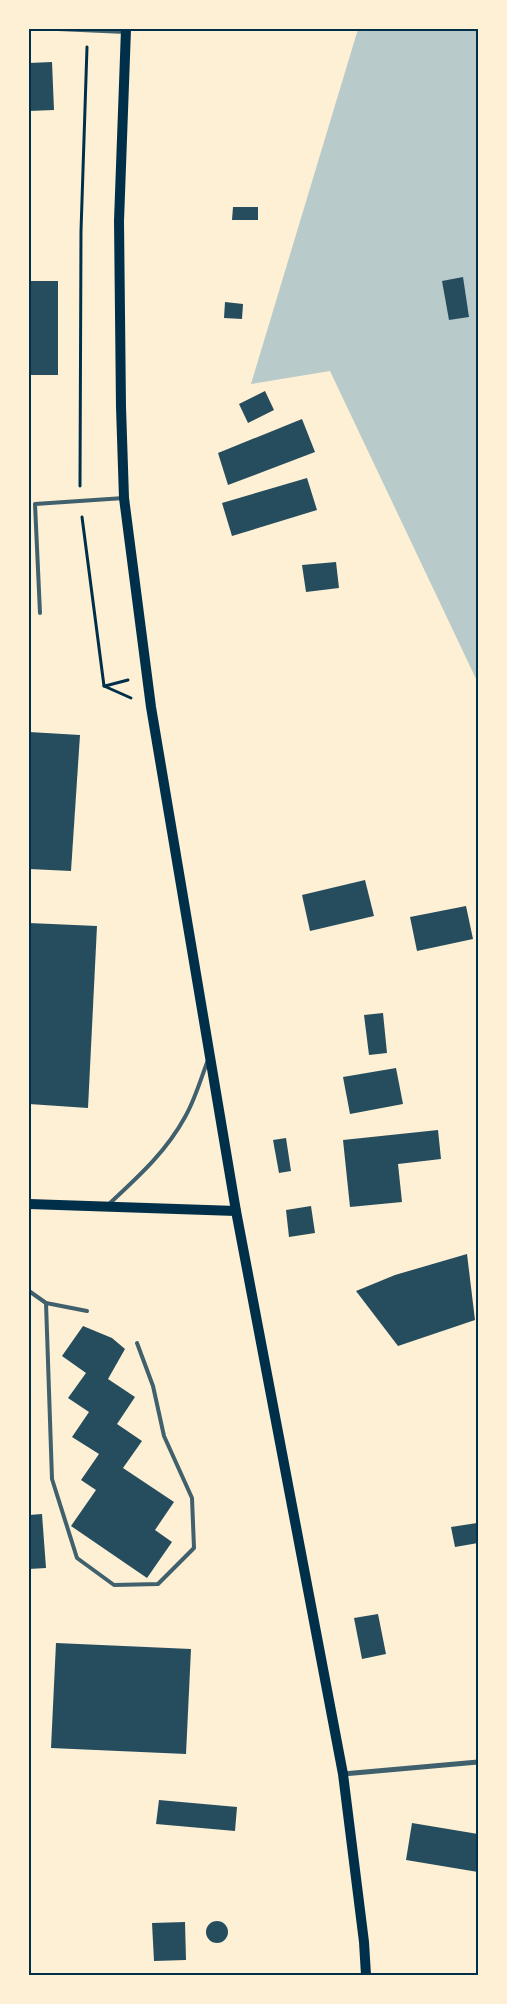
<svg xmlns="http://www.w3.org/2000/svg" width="507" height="2004" viewBox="0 0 507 2004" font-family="Karla,sans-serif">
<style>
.green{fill:#b9caca}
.building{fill:#264d5e}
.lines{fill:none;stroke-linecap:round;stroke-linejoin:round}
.path{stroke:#003049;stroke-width:3}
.service{stroke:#3f606c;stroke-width:4}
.minor{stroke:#3f606c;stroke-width:5}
.secondary{stroke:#003049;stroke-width:10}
.neatline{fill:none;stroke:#003049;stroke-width:2}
</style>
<rect width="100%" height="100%" fill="#fdf0d5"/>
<path class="green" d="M358 29H478V683L330 371 251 384Z"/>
<g class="building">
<path d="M52 62 54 110 29 111V63Z"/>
<path d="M233 207H258V220H232Z"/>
<path d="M463 277 469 317 449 320 442 281Z"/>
<rect x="29" y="281" width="29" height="94"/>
<path d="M225 302 243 304 242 319 224 318Z"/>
<path d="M265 391 274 410 248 423 239 404Z"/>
<path d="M302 419 315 452 228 485 218 453Z"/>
<path d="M307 478 317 510 232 536 222 503Z"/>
<path d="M336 562 339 588 306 592 302 565Z"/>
<path d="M29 732 80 735 71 871 29 869Z"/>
<path d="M365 880 374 916 310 931 302 895Z"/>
<path d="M466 906 473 939 417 951 410 917Z"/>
<path d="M29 923 97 926 88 1108 29 1104Z"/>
<path d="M383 1013 387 1053 369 1055 364 1015Z"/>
<path d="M396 1068 403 1104 350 1114 343 1077Z"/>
<path d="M438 1130 441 1159 398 1164 402 1202 350 1207 343 1140Z"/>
<path d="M286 1138 291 1171 279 1173 273 1140Z"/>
<path d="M311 1206 315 1233 289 1237 286 1210Z"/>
<path d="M467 1254 475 1320 398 1346 356 1291 395 1275Z"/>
<path d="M83 1326 112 1338 125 1349 108 1379 135 1397 117 1424 142 1441 123 1468 174 1502 155 1530 172 1542 147 1578 71 1526 96 1490 81 1480 99 1454 72 1437 89 1412 68 1398 86 1373 62 1356Z"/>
<path d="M42 1514 46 1568 29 1569V1515Z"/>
<path d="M477 1523 478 1543 455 1547 451 1527Z"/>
<path d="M378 1614 386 1654 362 1659 354 1618Z"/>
<path d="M56 1643 191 1649 186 1754 51 1748Z"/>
<path d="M159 1800 237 1807 235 1831 156 1824Z"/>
<path d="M412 1823 478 1834V1872L406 1860Z"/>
<circle cx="217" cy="1932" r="11"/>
<path d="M185 1922 186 1960 154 1961 152 1923Z"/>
</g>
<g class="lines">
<g class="path">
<path d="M80 486 81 231 87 47"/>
<path d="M82 517 104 686"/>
<path d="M104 686 131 698"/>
<path d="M105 686 128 680"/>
</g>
<g class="service">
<path d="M58 29 126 32"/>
<path d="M40 613 35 504 124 498"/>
<path d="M109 1204C138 1177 166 1152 185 1117 195 1100 201 1078 208 1060"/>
<path d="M29 1291 46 1303 52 1479 77 1558 114 1585 158 1584 194 1548 192 1498 164 1436 153 1386 137 1343"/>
<path d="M46 1303 87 1311"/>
</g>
<path class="minor" d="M343 1774 478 1762"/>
<g class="secondary">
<path d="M126 29 119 221 121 407 124 498 151 707 236 1211 343 1774 364 1942 366 1975"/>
<path d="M29 1204 236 1211"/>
</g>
</g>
<rect width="507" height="2004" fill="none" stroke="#fdf0d5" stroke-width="60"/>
<rect x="30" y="30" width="447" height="1944" class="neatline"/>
</svg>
